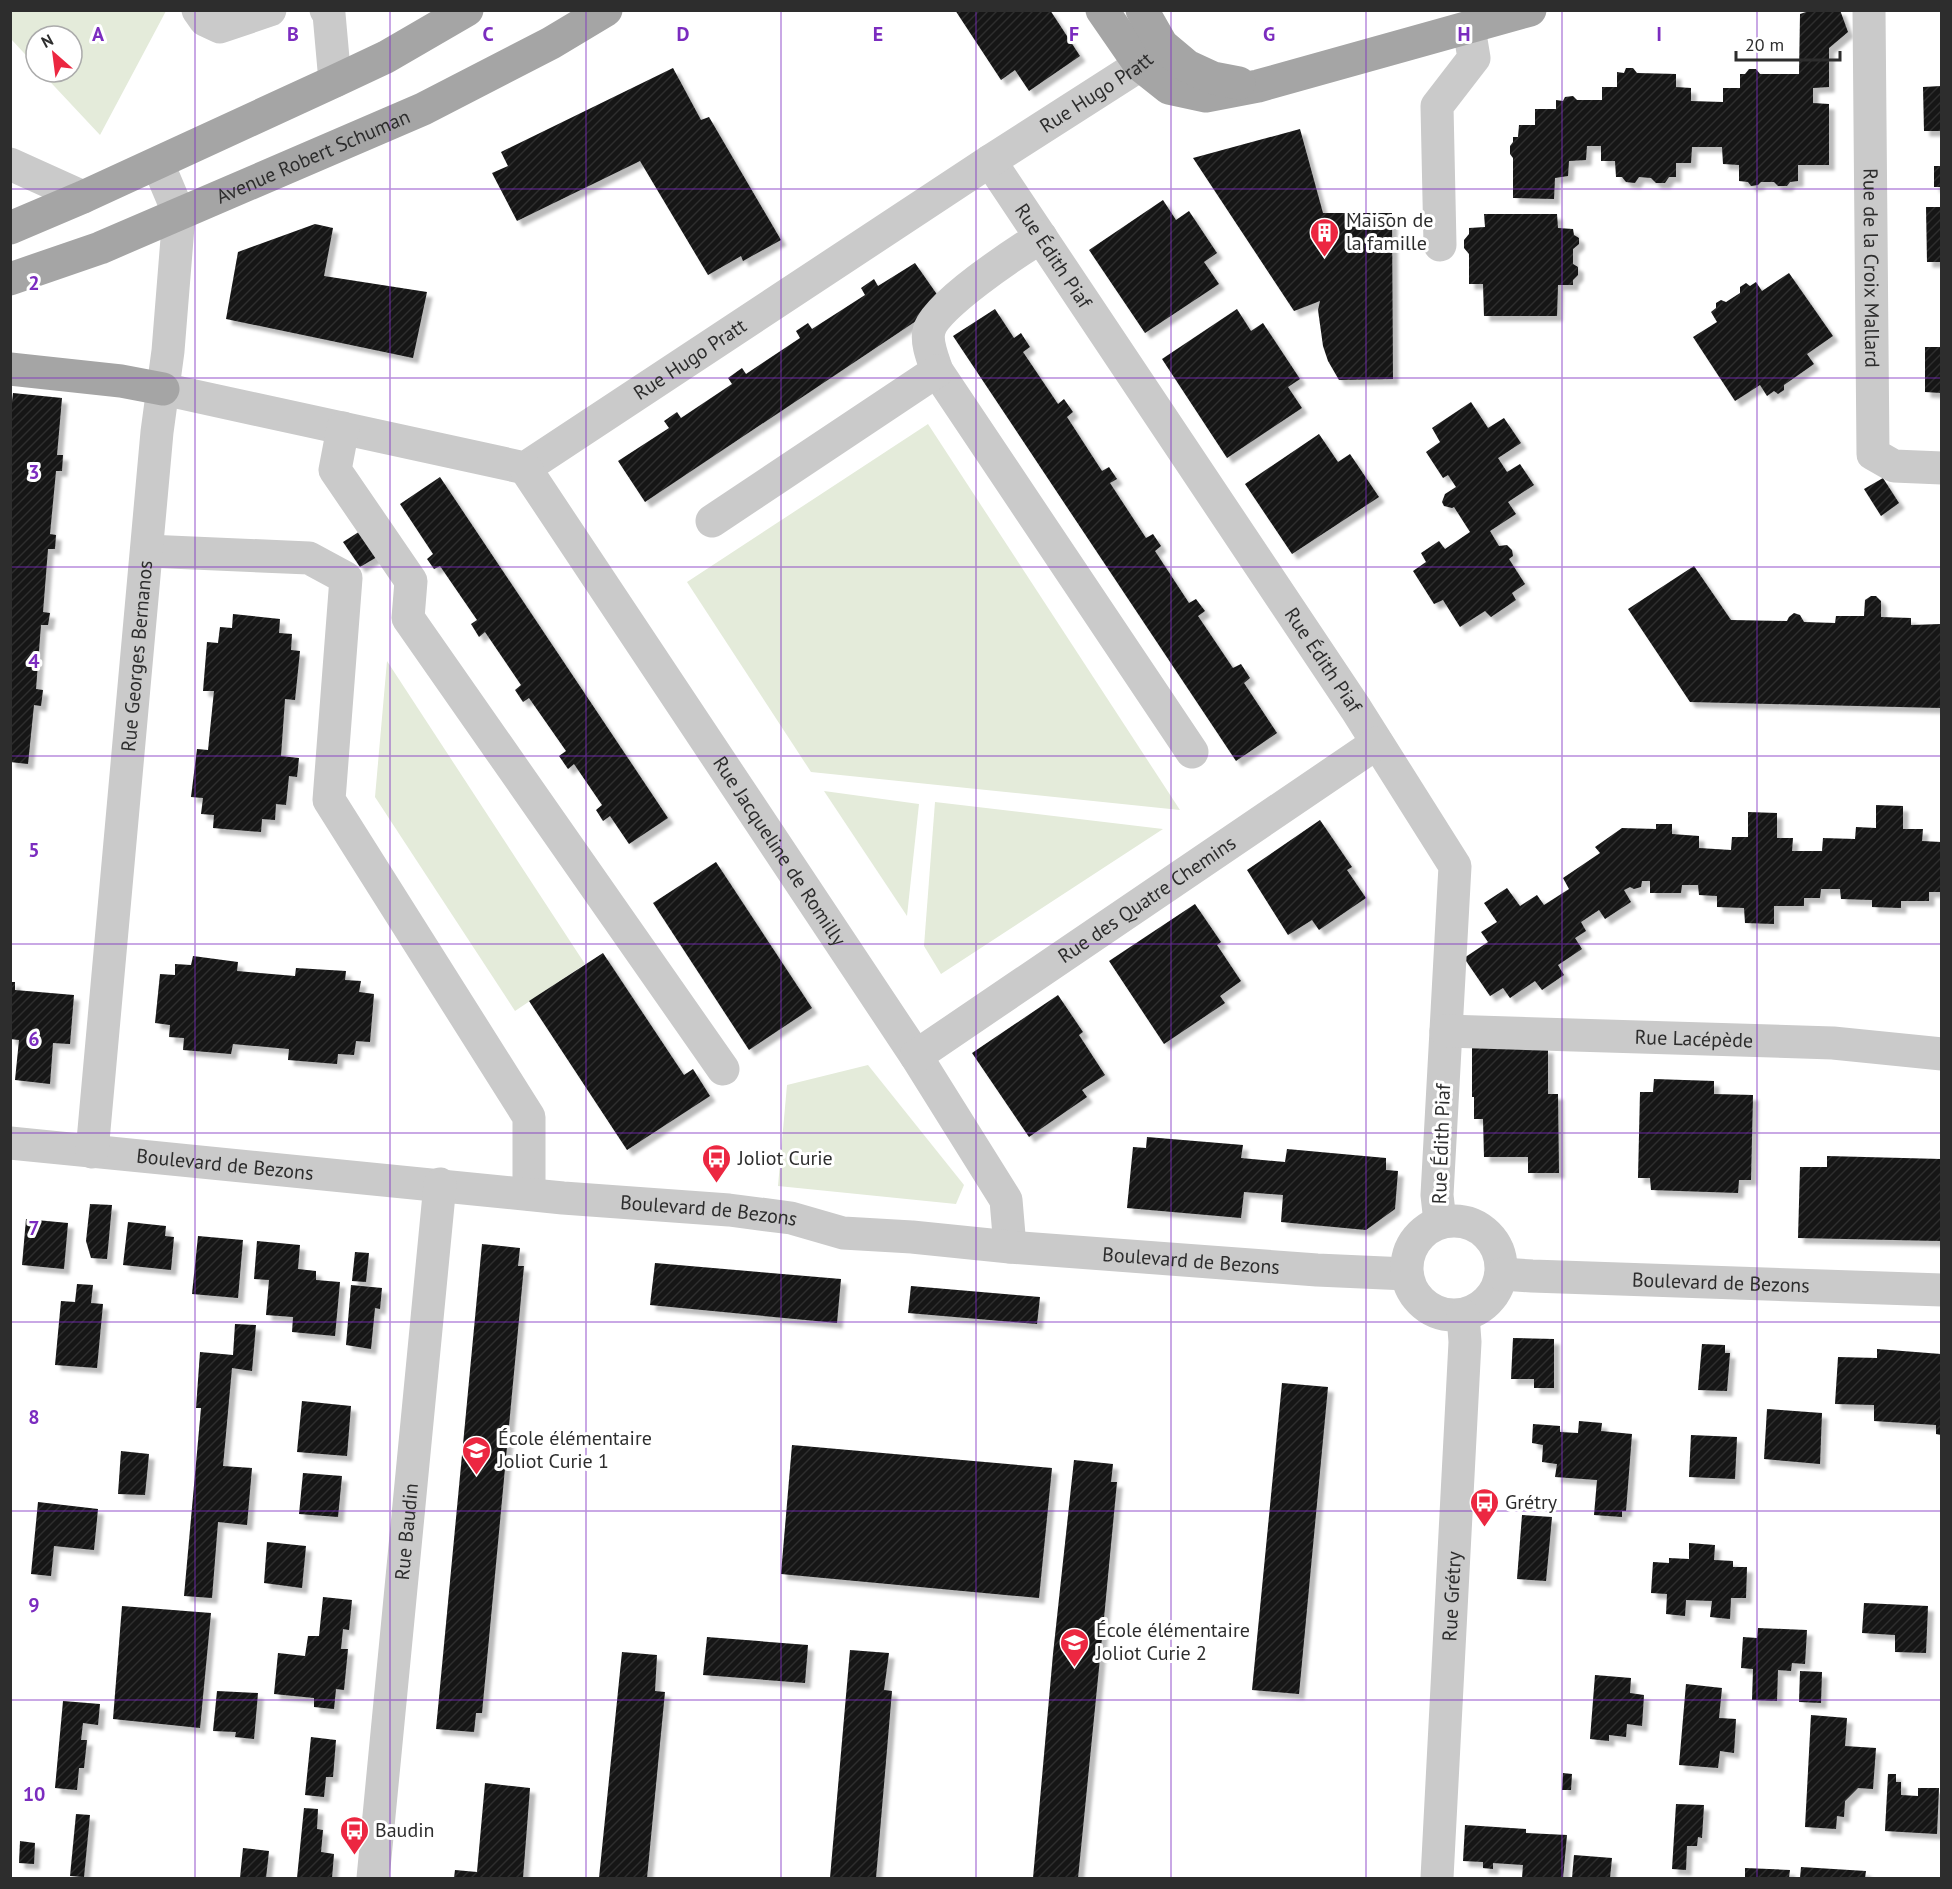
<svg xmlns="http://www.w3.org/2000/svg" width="1952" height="1889" viewBox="0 0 1952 1889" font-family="'PT Sans',sans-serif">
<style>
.green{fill:#e4ebda}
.building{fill:url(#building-hatch);filter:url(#shadow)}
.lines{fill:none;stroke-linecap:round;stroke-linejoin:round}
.minor{stroke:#cacaca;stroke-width:33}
.major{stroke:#a5a5a5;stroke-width:33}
.grid{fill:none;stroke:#7b2cbf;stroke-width:1.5;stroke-opacity:0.55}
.labels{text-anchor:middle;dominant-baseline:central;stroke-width:6;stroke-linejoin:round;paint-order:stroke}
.street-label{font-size:20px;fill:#2d2d2d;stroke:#fff}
.poi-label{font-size:20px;fill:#2d2d2d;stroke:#fff;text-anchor:start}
.grid-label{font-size:20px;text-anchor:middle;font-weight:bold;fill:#7b2cbf;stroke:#fff;stroke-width:6;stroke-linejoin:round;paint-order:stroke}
</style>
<defs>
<pattern id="building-hatch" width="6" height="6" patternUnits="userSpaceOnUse" patternTransform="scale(1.5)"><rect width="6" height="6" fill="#141414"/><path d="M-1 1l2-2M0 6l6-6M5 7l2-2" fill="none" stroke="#2e2e2e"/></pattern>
<filter id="shadow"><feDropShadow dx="5.5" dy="5.5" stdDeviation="1.5" flood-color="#0004"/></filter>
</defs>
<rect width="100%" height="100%" fill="#fff"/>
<g class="green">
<path d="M11 10H166V11L100 135 41 72H72V36H36V66L11 39Z"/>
<path d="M928 424 1180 810 811 772 687 582Z"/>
<path d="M387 661 585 964 515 1011 375 797Z"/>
<path d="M824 791 919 804 907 916Z"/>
<path d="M935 802 1163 829 941 974 924 946Z"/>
<path d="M868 1065 964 1185 956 1204 778 1186 787 1085Z"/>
</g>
<g class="building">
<path d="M955 10H1050L1080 56 1029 91 1015 70 1001 80Z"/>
<path d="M1812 10H1840L1848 32 1829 48V87L1813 88V103L1829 104V165H1798V181L1790 182 1787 186H1778L1774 182H1761L1758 185 1751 186 1748 182 1739 181V165L1723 164 1722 147H1692L1691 163H1676V177H1669L1665 183H1656L1651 178 1639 177 1635 183 1626 182 1622 177H1616L1615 161H1601V146H1587L1586 160 1569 161 1568 176 1555 178 1554 199 1513 198V158L1510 154V146L1513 142V137H1518L1519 125H1535V109H1556V100L1563 101 1565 97 1573 96 1577 100H1602V87H1617V72L1624 73 1626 68H1633L1637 73 1676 74V87L1691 88V101L1723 102V88H1740V74H1745L1749 69H1756L1760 74H1799L1800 14Z"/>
<path d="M673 68 701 120 709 117 781 240 743 261 741 256 708 275 640 161 517 221 492 173 508 166 501 152Z"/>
<path d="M1941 86V131H1924L1923 87Z"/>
<path d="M1300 129 1323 213H1392L1393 379 1339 380 1328 361 1323 346 1318 310 1320 301 1294 311 1193 158Z"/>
<rect x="1934" y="166" width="7" height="21"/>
<path d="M1163 200 1176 220 1189 211 1217 253 1204 262 1219 284 1145 333 1089 250Z"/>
<path d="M1926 207H1941V262H1927Z"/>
<path d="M1484 214H1557L1558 228 1573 229 1574 235 1579 238V244L1573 249V264L1578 267V275L1573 280V285H1558L1557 316H1484L1483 284H1469V254L1464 248V240L1469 234V228L1485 227Z"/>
<path d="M315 224 333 228 324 276 427 292 413 358 226 319 238 252Z"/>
<path d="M915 263 943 303 645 502 618 461 669 428 664 421 677 412 681 418 732 384 728 378 742 368 746 374 800 338 796 331 808 323 812 329 865 295 861 288 874 279 878 286Z"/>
<path d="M1789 273 1833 336 1807 354 1814 364 1784 385V390L1778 394 1774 391 1767 396 1760 385 1735 401 1693 337 1717 322 1711 312 1716 308V303L1721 300 1726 302 1740 293V287L1746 283 1750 286 1756 282 1762 291Z"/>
<path d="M995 309 1014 338 1021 333 1030 347 1023 352 1058 404 1064 399 1073 412 1067 417 1102 471 1109 467 1117 479 1110 483 1146 538 1153 534 1161 546 1155 551 1189 603 1196 599 1205 611 1198 616 1233 668 1241 664 1250 678 1244 683 1277 733 1236 761 953 336Z"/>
<path d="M1237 309 1251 331 1263 323 1300 379 1288 387 1302 408 1227 458 1162 359Z"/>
<path d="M1925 347H1941V393L1925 392Z"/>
<path d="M13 393 62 398 57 455H63L62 471H56L50 534 56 535 55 549H48L43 612 50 613 48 625H41L36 689 43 690 41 706 34 705 28 764 10 762V418Z"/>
<path d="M1471 402 1488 428 1504 418 1521 443 1498 458 1507 472 1520 464 1534 485 1508 502 1516 514 1490 531 1499 546 1507 545 1512 550 1513 556 1509 559 1525 584 1512 593 1516 600 1491 617 1485 611 1460 627 1443 600 1434 604 1413 571 1426 562 1421 553 1439 541 1445 549 1470 532 1454 507 1452 508 1444 506 1442 502 1445 494 1456 487 1448 475 1443 478 1426 452 1440 442 1432 428Z"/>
<path d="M1319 434 1338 462 1350 454 1379 497 1292 554 1245 484Z"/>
<path d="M440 477 668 818 629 844 610 816 603 821 596 810 602 805 574 764 568 769 559 756 566 751 529 698 523 702 515 690 521 685 485 632 479 637 471 624 477 620 440 566 434 569 427 559 433 554 400 504Z"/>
<path d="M1883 478 1899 503 1881 516 1864 489Z"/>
<path d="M365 528 382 554 360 567 343 542Z"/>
<path d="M1694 566 1731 620 1787 621 1789 617 1794 613 1800 615 1804 622 1835 623 1836 616H1864L1865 600 1871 596H1876L1881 601V617L1911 618V625L1941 624V708L1690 702 1628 609Z"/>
<path d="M233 614 280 619 279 633 292 634 291 650 300 651 295 700 285 699 281 756 299 758 297 777 289 776 286 805 276 804 275 820 262 819 261 832 213 828 214 815 201 814 203 798 191 797 197 749 208 750 214 691H203L207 642 218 643 220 627 232 628Z"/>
<path d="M1876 805 1903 806V829H1923L1922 841 1941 842V892H1929V901H1901V908L1872 907V900L1841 899 1840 889H1821L1820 898H1804V906H1774V924L1745 923 1744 908 1717 907V896L1699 895 1698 885H1682L1681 893H1650V881H1642L1641 887 1634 889 1630 887 1624 890 1631 902 1605 919 1599 910 1581 922 1586 931 1575 938 1582 949 1558 965 1564 975 1542 990 1535 981 1510 998 1503 988 1490 996 1464 958 1488 942 1481 932 1497 922 1484 903 1507 888 1520 906 1537 895 1544 905 1569 889 1563 878 1600 853 1595 847 1622 828 1656 829V824H1672V834L1699 836V848L1731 850 1732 837H1748V812L1777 813V838H1793L1792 851H1822L1823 838 1855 839 1856 827 1876 828Z"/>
<path d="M1320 820 1352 867 1347 870 1366 898 1319 930 1312 920 1288 935 1247 870Z"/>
<path d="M716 862 812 1008 749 1050 653 903Z"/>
<path d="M1195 904 1221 942 1217 945 1241 981 1220 996 1225 1003 1164 1044 1109 961Z"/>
<path d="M603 953 684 1075 693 1069 710 1096 627 1150 529 1001Z"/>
<path d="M193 956 238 962 237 971 295 976 296 968 346 971 345 980 361 981 359 992 374 994 370 1042 356 1041 354 1055 338 1054 337 1064 288 1060 289 1049 233 1044 231 1054 183 1050 184 1038 169 1037 170 1025 155 1023 160 974 175 975V964L191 965Z"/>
<path d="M10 982H15V990L74 995 70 1044 53 1043 50 1084 15 1080 19 1040 10 1039Z"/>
<path d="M1058 995 1083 1032 1079 1035 1105 1075 1082 1090 1087 1097 1029 1137 972 1053Z"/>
<path d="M1472 1047 1548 1048V1094H1558L1559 1173H1528V1157H1484L1483 1119H1474V1097H1472Z"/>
<path d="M1654 1079 1714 1081V1094L1753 1095 1751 1180H1739L1738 1193 1651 1190 1650 1178H1638L1640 1092H1653Z"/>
<path d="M1147 1137 1243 1145 1241 1158 1285 1162 1287 1149 1386 1158V1170L1398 1171 1395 1209 1366 1230 1281 1222 1283 1195 1244 1192 1241 1218 1127 1208 1133 1147 1146 1148Z"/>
<path d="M1827 1156 1941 1159V1241L1798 1238 1800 1167H1827Z"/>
<path d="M90 1204 112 1205 107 1259 91 1258 86 1241Z"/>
<path d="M26 1219 68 1223 64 1269 22 1265Z"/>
<path d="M128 1222 166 1226 165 1236 174 1237 171 1270 123 1265Z"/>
<path d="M198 1236 243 1240 238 1298 192 1294Z"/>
<path d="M257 1241 300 1245 298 1269 316 1271V1280L340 1282 335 1336 292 1332 293 1317 266 1315 269 1280 254 1279Z"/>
<path d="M482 1244 520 1248 518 1266H524L482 1713H476L474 1732 436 1729Z"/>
<path d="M355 1252 369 1253 366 1282 352 1281Z"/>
<path d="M655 1263 841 1279 837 1323 650 1305Z"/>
<path d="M77 1284 93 1285 91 1303 103 1304 97 1368 55 1365 61 1301 75 1302Z"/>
<path d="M351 1285 382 1288 380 1309 375 1308 371 1349 346 1345Z"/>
<path d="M911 1286 1040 1297 1037 1324 908 1313Z"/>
<path d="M235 1324 256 1325 252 1371 232 1368 223 1466 252 1468 247 1525 218 1522 212 1598 184 1596 201 1408H196L200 1352 233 1355Z"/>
<path d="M1513 1338 1554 1339V1388H1534V1379H1511Z"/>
<path d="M1702 1344 1725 1345V1353H1730L1727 1391 1698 1390Z"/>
<path d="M1877 1349 1941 1354V1435L1936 1434V1425L1874 1421V1405L1835 1404 1838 1357 1877 1358Z"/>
<path d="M1282 1383 1328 1387 1299 1694 1252 1690Z"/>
<path d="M302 1401 351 1406 347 1456 297 1452Z"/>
<path d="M1767 1409 1822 1413 1820 1464 1764 1459Z"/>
<path d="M1579 1421 1602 1423 1601 1431 1632 1434 1626 1511H1622V1517L1594 1515 1597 1480 1555 1477 1557 1464 1542 1462 1543 1445 1532 1443 1533 1424 1560 1426V1432L1578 1433Z"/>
<path d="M1691 1435 1737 1437 1735 1479 1689 1477Z"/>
<path d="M792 1445 1052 1468 1039 1598 781 1574Z"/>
<path d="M121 1451 149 1454 145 1495 118 1494Z"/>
<path d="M1074 1460 1113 1464 1111 1482H1117L1104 1618 1078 1878H1033L1053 1654Z"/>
<path d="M303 1473 342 1476 338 1517 299 1514Z"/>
<path d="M38 1502 98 1509 94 1550 54 1546 51 1576 31 1574Z"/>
<path d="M1522 1515 1552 1517 1546 1581 1517 1579Z"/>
<path d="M267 1542 306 1546 302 1588 264 1583Z"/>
<path d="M1689 1543 1715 1545 1714 1560 1733 1561V1567H1747L1746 1598H1731L1730 1619 1710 1617 1712 1601 1686 1600 1685 1616 1666 1614 1667 1594 1651 1593 1653 1562 1669 1563V1558L1689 1559Z"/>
<path d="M323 1597 352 1600 349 1630 343 1629 341 1649H348L344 1690 336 1689 334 1709 314 1707V1698L274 1694 278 1653 305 1656 308 1636H319Z"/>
<path d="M1864 1603 1928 1606 1926 1653 1895 1652V1635L1862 1633Z"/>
<path d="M122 1606 211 1613 200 1728 113 1719Z"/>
<path d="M1758 1628 1807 1630 1805 1664 1792 1663 1791 1671 1778 1670 1777 1701 1752 1700 1753 1669 1741 1668 1743 1637 1757 1638Z"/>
<path d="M707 1637 808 1645 805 1683 703 1675Z"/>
<path d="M850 1650 889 1653 884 1690 892 1691 876 1878H830Z"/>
<path d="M622 1652 657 1655 655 1691 665 1692 647 1878H599Z"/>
<path d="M1800 1671 1822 1672 1821 1703 1799 1702Z"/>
<path d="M1595 1675 1631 1678 1630 1693 1644 1695 1642 1726 1627 1724 1626 1737 1609 1735V1741L1590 1739Z"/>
<path d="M1686 1684 1722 1688 1719 1718 1736 1719 1734 1753 1720 1751 1718 1768 1679 1765Z"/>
<path d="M217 1691 258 1693 254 1739 235 1737 236 1732 213 1731Z"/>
<path d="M63 1701 100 1704 98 1725 83 1723 81 1740H87L84 1768H79L77 1790 55 1788Z"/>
<path d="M1811 1715 1847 1718 1845 1746 1876 1748 1873 1789 1858 1788 1845 1801 1844 1817 1837 1816 1836 1829 1805 1827Z"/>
<path d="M311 1737 336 1740 333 1777H326L324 1797 305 1795Z"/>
<path d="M1563 1773 1572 1774 1571 1790H1562Z"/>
<path d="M1888 1774H1896V1782H1901V1795L1918 1796V1788H1939L1937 1834 1885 1831Z"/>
<path d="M485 1783 530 1788 523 1878H454L455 1870 477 1872Z"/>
<path d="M1676 1804 1704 1805 1702 1838 1698 1837 1697 1846H1687L1686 1870 1672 1869Z"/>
<path d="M304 1808 318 1809 317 1829 323 1830 321 1852 334 1854 332 1878H297Z"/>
<path d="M76 1814 90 1815 84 1877 70 1876Z"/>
<path d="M1465 1825 1526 1829V1833L1567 1835 1563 1878H1522L1523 1865 1493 1863V1869L1483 1868V1862L1463 1861Z"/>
<path d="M20 1841 35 1843 34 1864 19 1863Z"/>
<path d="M243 1848 269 1851 266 1878H240Z"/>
<path d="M1574 1855 1612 1858 1610 1878H1572Z"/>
<path d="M1801 1867 1866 1871 1865 1878H1800Z"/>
<path d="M1745 1868 1790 1870 1789 1878H1745Z"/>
</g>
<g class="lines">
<g class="minor">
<path d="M198 10 205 20 220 27 270 10"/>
<path d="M326 10 329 14 335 81"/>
<path id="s1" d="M1869 10 1873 454 1894 466 1942 468"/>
<path id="s2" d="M990 161 1356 709 1455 866 1437 1195 1440 1222"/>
<path d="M10 164 83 197"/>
<path d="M1041 237C1017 252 934 306 929 331 926 343 933 359 937 371L1192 752"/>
<path d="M1440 245 1437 106 1474 58 1469 28"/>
<path id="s3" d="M163 389 525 468 990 161 1140 65 1162 45"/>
<path d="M343 428 335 470 411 581 408 618 723 1069"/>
<path id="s4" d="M525 468 916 1056 1006 1200 1010 1247"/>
<path d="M712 521 937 371"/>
<path d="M147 551 309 558 346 578 329 800 529 1117V1194"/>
<path id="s5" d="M1446 1031 1833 1043 1942 1054"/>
<path id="s6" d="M916 1056 1377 743"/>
<path id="s7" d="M10 1143 563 1198 729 1210 791 1218 843 1233 912 1237 1010 1247 1317 1270 1407 1274"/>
<path id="s8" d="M92 1152 157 432 168 351 179 214 158 164"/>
<circle cx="1454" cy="1268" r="47"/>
<path id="s9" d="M1502 1274 1532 1276 1942 1290"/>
<path id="s10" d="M373 1878 440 1184"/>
<path id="s11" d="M1437 1878 1465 1342 1463 1315"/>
</g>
<g class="major">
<path d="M1102 10 1140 65 1169 88 1206 96 1258 86 1530 10"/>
<path d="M1142 10 1162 45 1187 66 1213 78 1239 83"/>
<path d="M10 228 83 197 335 81 386 57 467 10"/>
<path id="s12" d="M10 279 100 248 423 109 551 43 606 10"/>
<path d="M10 369 121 381 163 389"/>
</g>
</g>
<path class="grid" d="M195 10V1878M390 10V1878M586 10V1878M781 10V1878M976 10V1878M1171 10V1878M1366 10V1878M1562 10V1878M1757 10V1878M10 189H1942M10 378H1942M10 567H1942M10 756H1942M10 944H1942M10 1133H1942M10 1322H1942M10 1511H1942M10 1700H1942"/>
<defs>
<symbol id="building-pin" viewBox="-11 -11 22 30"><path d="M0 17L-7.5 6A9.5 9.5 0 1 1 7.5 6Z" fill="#ec2741" stroke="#fff"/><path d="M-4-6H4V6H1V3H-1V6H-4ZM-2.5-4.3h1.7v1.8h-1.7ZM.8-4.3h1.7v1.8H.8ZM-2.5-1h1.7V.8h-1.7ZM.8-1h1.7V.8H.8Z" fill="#fff"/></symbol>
<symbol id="bus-pin" viewBox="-11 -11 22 30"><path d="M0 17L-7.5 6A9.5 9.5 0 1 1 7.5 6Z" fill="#ec2741" stroke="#fff"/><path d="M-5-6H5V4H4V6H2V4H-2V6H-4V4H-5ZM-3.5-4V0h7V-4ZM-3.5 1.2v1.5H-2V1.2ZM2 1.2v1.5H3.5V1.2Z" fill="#fff"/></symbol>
<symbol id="school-pin" viewBox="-11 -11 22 30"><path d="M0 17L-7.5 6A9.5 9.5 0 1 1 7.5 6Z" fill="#ec2741" stroke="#fff"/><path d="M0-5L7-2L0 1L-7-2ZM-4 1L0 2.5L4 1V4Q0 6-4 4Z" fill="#fff"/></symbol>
</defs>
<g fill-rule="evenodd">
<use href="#building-pin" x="1308" y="216" width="33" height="45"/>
<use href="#bus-pin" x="700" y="1142" width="33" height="45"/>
<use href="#school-pin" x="460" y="1434" width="33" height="45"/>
<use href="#bus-pin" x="1468" y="1486" width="33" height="45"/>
<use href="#school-pin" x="1058" y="1626" width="33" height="45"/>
<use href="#bus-pin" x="338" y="1814" width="33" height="45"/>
</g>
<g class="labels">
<g class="street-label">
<text stroke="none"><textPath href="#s3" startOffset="1054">Rue Hugo Pratt</textPath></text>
<text stroke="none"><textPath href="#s12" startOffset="327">Avenue Robert Schuman</textPath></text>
<text stroke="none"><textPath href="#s2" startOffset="114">Rue Édith Piaf</textPath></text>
<text stroke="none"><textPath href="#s1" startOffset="258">Rue de la Croix Mallard</textPath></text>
<text stroke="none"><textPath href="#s3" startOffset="568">Rue Hugo Pratt</textPath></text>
<text stroke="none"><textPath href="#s8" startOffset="498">Rue Georges Bernanos</textPath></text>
<text stroke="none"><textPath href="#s2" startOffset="600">Rue Édith Piaf</textPath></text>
<text stroke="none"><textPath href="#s4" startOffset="460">Rue Jacqueline de Romilly</textPath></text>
<text stroke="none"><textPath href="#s6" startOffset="279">Rue des Quatre Chemins</textPath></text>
<text stroke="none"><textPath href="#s5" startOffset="248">Rue Lacépède</textPath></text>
<text transform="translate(1441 1144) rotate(-88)">Rue Édith Piaf</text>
<text stroke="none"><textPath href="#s7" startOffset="216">Boulevard de Bezons</textPath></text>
<text stroke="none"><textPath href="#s7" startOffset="702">Boulevard de Bezons</textPath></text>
<text stroke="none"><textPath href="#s7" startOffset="1188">Boulevard de Bezons</textPath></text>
<text stroke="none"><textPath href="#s9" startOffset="219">Boulevard de Bezons</textPath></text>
<text stroke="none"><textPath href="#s10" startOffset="348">Rue Baudin</textPath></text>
<text stroke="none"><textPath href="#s11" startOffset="282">Rue Grétry</textPath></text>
</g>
<g class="poi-label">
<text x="1346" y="220">Maison de<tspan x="1346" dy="23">la famille</tspan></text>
<text x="738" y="1158">Joliot Curie</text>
<text x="498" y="1438">École élémentaire<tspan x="498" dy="23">Joliot Curie 1</tspan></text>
<text x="1505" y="1502">Grétry</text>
<text x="1096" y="1630">École élémentaire<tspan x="1096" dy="23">Joliot Curie 2</tspan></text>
<text x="375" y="1830">Baudin</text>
</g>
</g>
<g class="grid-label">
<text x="98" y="41">A</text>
<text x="293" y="41">B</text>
<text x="488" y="41">C</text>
<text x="683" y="41">D</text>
<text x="878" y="41">E</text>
<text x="1074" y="41">F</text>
<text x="1269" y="41">G</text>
<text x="1464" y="41">H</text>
<text x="1659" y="41">I</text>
<text x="34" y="290">2</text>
<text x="34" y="479">3</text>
<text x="34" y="668">4</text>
<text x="34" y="857">5</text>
<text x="34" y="1046">6</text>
<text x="34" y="1235">7</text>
<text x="34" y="1424">8</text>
<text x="34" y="1612">9</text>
<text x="34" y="1801">10</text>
</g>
<rect width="1952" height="1889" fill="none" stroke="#2d2d2d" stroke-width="24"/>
<g transform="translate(54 54) rotate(332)"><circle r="28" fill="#ffffff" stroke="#ababab" stroke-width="1.5"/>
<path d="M0-4.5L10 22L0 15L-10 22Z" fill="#ec2741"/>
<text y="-9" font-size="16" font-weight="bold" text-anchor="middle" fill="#2d2d2d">N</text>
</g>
<path d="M1736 51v9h104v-9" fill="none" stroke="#2d2d2d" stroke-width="3"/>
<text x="1745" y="51" font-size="18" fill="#2d2d2d" stroke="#ffffff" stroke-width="4.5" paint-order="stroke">20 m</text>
</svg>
